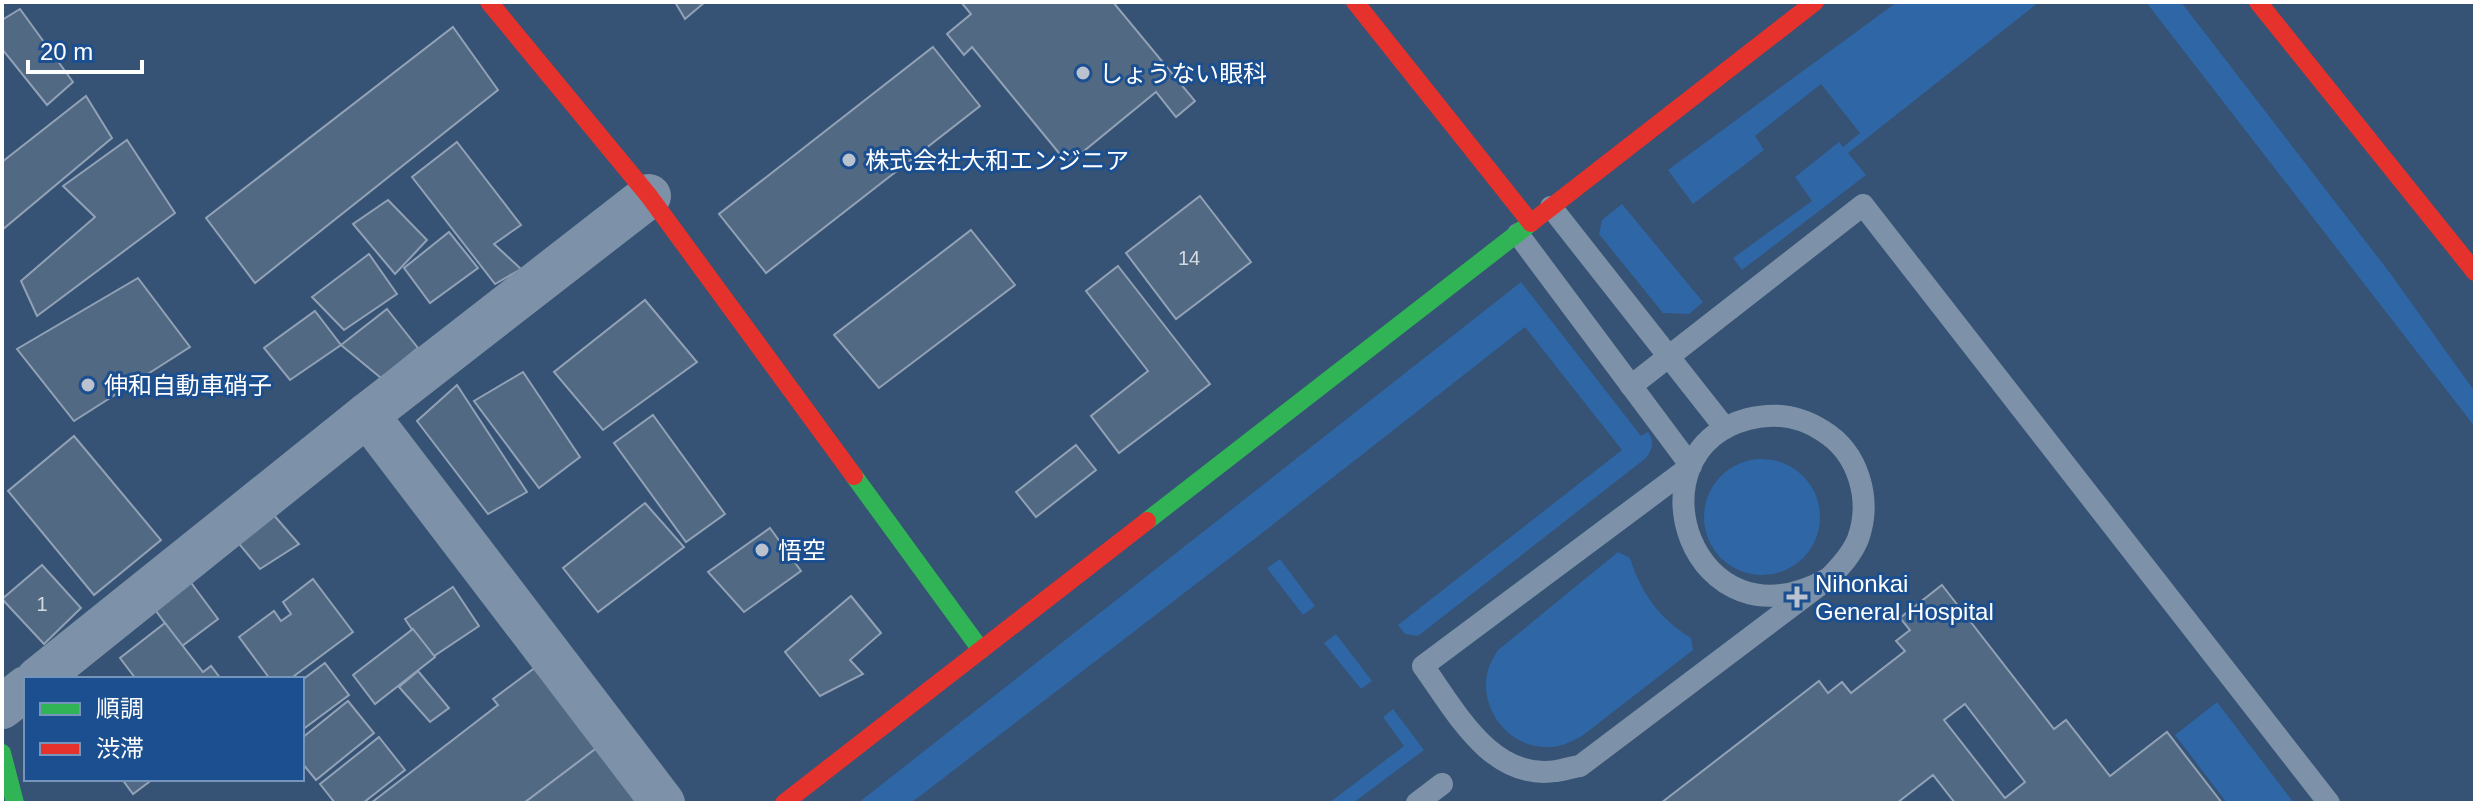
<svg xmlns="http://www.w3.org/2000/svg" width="2477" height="805" viewBox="0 0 2477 805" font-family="Helvetica,'Noto Sans JP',sans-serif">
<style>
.green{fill:#2f66a5}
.building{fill:#526984;stroke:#92a2b6;stroke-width:2;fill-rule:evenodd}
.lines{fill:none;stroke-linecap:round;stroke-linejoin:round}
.lane{stroke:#7d92a8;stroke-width:22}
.street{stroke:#7d92a8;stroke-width:44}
.fast{stroke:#30b455;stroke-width:18}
.jam{stroke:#e5322d;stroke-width:18}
.poi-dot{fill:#b9c2ce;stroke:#1b4f8f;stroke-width:3}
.labels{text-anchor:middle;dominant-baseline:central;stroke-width:6;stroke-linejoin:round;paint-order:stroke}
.number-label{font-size:20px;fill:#d4dae0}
.poi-label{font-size:24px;fill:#fff;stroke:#1b4f8f;text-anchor:start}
</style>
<rect width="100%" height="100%" fill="#365274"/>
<g class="green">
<path d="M1897 2H2039L1848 153 1866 175 1742 270 1733 258 1812 201 1795 177 1839 142 1843 147 1860 133 1821 84 1755 136 1764 150 1693 204 1668 170Z"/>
<path d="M2146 2H2181L2390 273 2475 392V427Z"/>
<path d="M1622 204 1703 302 1689 314 1663 313 1599 234 1602 220Z"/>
<path d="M1521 282 1641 436 1648 432C1655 441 1652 450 1646 458L1418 636 1405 634 1398 625 1622 450 1525 327 1248 544 911 803H858Z"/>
<circle cx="1762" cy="517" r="58"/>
<path d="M1618 552 1630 558C1641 593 1659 618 1691 638L1693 650 1582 736C1571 742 1559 748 1546 747 1506 747 1476 704 1489 667 1491 661 1495 655 1498 650Z"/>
<path d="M1280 559 1315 606 1303 615 1267 568Z"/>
<path d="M1336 634 1372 681 1361 689 1324 643Z"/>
<path d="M2217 702 2294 803H2227L2175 735Z"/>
<path d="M1393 709 1424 750 1353 803H1329L1404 746 1383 717Z"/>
</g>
<g class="building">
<path d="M675 2H705L685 19Z"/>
<path d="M961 2H1113L1195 101 1176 117 1156 92 1068 164 972 47 964 55 947 34 971 14Z"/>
<path d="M20 9 73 82 47 105 2 49V20Z"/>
<path d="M453 27 498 90 255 283 206 218Z"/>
<path d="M933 47 980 106 766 273 719 214Z"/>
<path d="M86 96 112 138 2 230V162Z"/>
<path d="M127 140 175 213 37 316 21 281 95 217 63 186Z"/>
<path d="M457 142 521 225 494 244 521 269 495 284 412 177Z"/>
<path d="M1200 196 1251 262 1176 319 1126 253Z"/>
<path d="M388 200 427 240 395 274 353 224Z"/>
<path d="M971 230 1015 285 879 388 834 335Z"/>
<path d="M449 232 478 268 430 303 404 268Z"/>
<path d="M369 254 397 294 344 330 312 297Z"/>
<path d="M1118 266 1210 384 1119 453 1091 416 1148 371 1086 291Z"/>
<path d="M138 278 190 347 74 421 17 349Z"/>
<path d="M645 300 697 362 603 430 554 372Z"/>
<path d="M387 309 418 348 381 378 341 345Z"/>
<path d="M315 311 341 345 290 380 264 348Z"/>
<path d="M523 372 580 457 539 488 474 401Z"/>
<path d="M457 385 527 492 488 514 417 421Z"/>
<path d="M653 415 725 514 686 542 614 443Z"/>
<path d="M74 436 161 540 94 595 8 491Z"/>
<path d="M1076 445 1096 470 1036 517 1016 492Z"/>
<path d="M645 503 684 547 598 612 563 568Z"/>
<path d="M272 513 299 544 260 569 235 539Z"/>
<path d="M770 528 801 571 744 612 708 572Z"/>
<path d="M42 565 81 608 44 644 2 599Z"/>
<path d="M313 579 353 632 290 679H270L239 637 274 611 281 621 291 614 283 602Z"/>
<path d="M189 580 218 619 182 646 153 607Z"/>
<path d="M1942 585 2054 729 2066 720 2110 776 2167 732 2222 803H1955L1933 775 1897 803H1661L1819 681 1828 693 1842 682 1851 693 1905 651 1896 641 1910 630 1900 618ZM1965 704 2025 782 2005 798 1944 720Z"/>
<path d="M453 587 479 626 431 658 405 619Z"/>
<path d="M851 596 881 633 850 660 863 674 820 696 785 652Z"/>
<path d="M165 623 203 672 211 666 221 679H136L120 658Z"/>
<path d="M413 629 435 657 375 704 353 675Z"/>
<path d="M325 663 349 695 302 730V680Z"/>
<path d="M536 667 598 747 524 803H371L498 705 493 699Z"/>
<path d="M418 671 449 708 430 722 399 687Z"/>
<path d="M348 701 374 733 316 780 302 763V738Z"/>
<path d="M379 737 405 770 363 803H335L320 784Z"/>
<path d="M598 747 640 803H524Z"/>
<path d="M122 779H153L133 794Z"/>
</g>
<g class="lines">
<g class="lane">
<path d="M1551 207 1725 428"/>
<path d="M1518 234 1691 466 1423 666C1455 710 1491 781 1556 771 1564 770 1572 767 1580 766L1829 578C1841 566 1852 554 1858 539 1872 500 1859 453 1823 431 1800 416 1775 412 1748 419 1625 451 1692 656 1829 578"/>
<path d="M1631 386 1863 205 2329 803"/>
<path d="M1417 803 1442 784"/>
</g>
<g class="street">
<path d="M367 415 663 803"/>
<path d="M38 679 367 415 649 196"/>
<path d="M2 707 26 688"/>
</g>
<g class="fast">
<path d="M854 476 981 650"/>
<path d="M1147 521 1532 222"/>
<path d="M2 753 15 803"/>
</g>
<g class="jam">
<path d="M489 2 649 196 854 476"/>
<path d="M1355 2 1531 223"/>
<path d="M2258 2 2475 272"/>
<path d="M1532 222 1815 2"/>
<path d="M784 803 1147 521"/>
</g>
</g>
<g class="poi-dot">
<circle cx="1083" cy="73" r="8"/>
<circle cx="849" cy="160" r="8"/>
<circle cx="88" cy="385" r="8"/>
<circle cx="762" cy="550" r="8"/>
<path d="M1793 585h8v8h8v8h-8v8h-8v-8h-8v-8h8z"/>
</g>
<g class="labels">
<g class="number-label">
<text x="1189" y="258">14</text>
<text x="42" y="604">1</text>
</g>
<g class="poi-label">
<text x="1099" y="73">しょうない眼科</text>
<text x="865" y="160">株式会社大和エンジニア</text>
<text x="104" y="385">伸和自動車硝子</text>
<text x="778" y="550">悟空</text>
<text x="1815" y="583">Nihonkai<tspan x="1815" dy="28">General Hospital</tspan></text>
</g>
</g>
<rect width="2477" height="805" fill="none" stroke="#ffffff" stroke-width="8"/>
<rect x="24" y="677" width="280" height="104" fill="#1b4f8f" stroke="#7695bc" stroke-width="2"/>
<rect x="40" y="703" width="40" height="12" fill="#30b455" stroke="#7695bc" stroke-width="2"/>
<text x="96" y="717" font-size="24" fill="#ffffff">順調</text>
<rect x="40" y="743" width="40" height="12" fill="#e5322d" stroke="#7695bc" stroke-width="2"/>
<text x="96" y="757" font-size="24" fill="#ffffff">渋滞</text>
<path d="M28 60v12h114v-12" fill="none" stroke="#ffffff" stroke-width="4"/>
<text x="40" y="60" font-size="24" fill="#ffffff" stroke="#1b4f8f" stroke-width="6" paint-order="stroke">20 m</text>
</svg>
